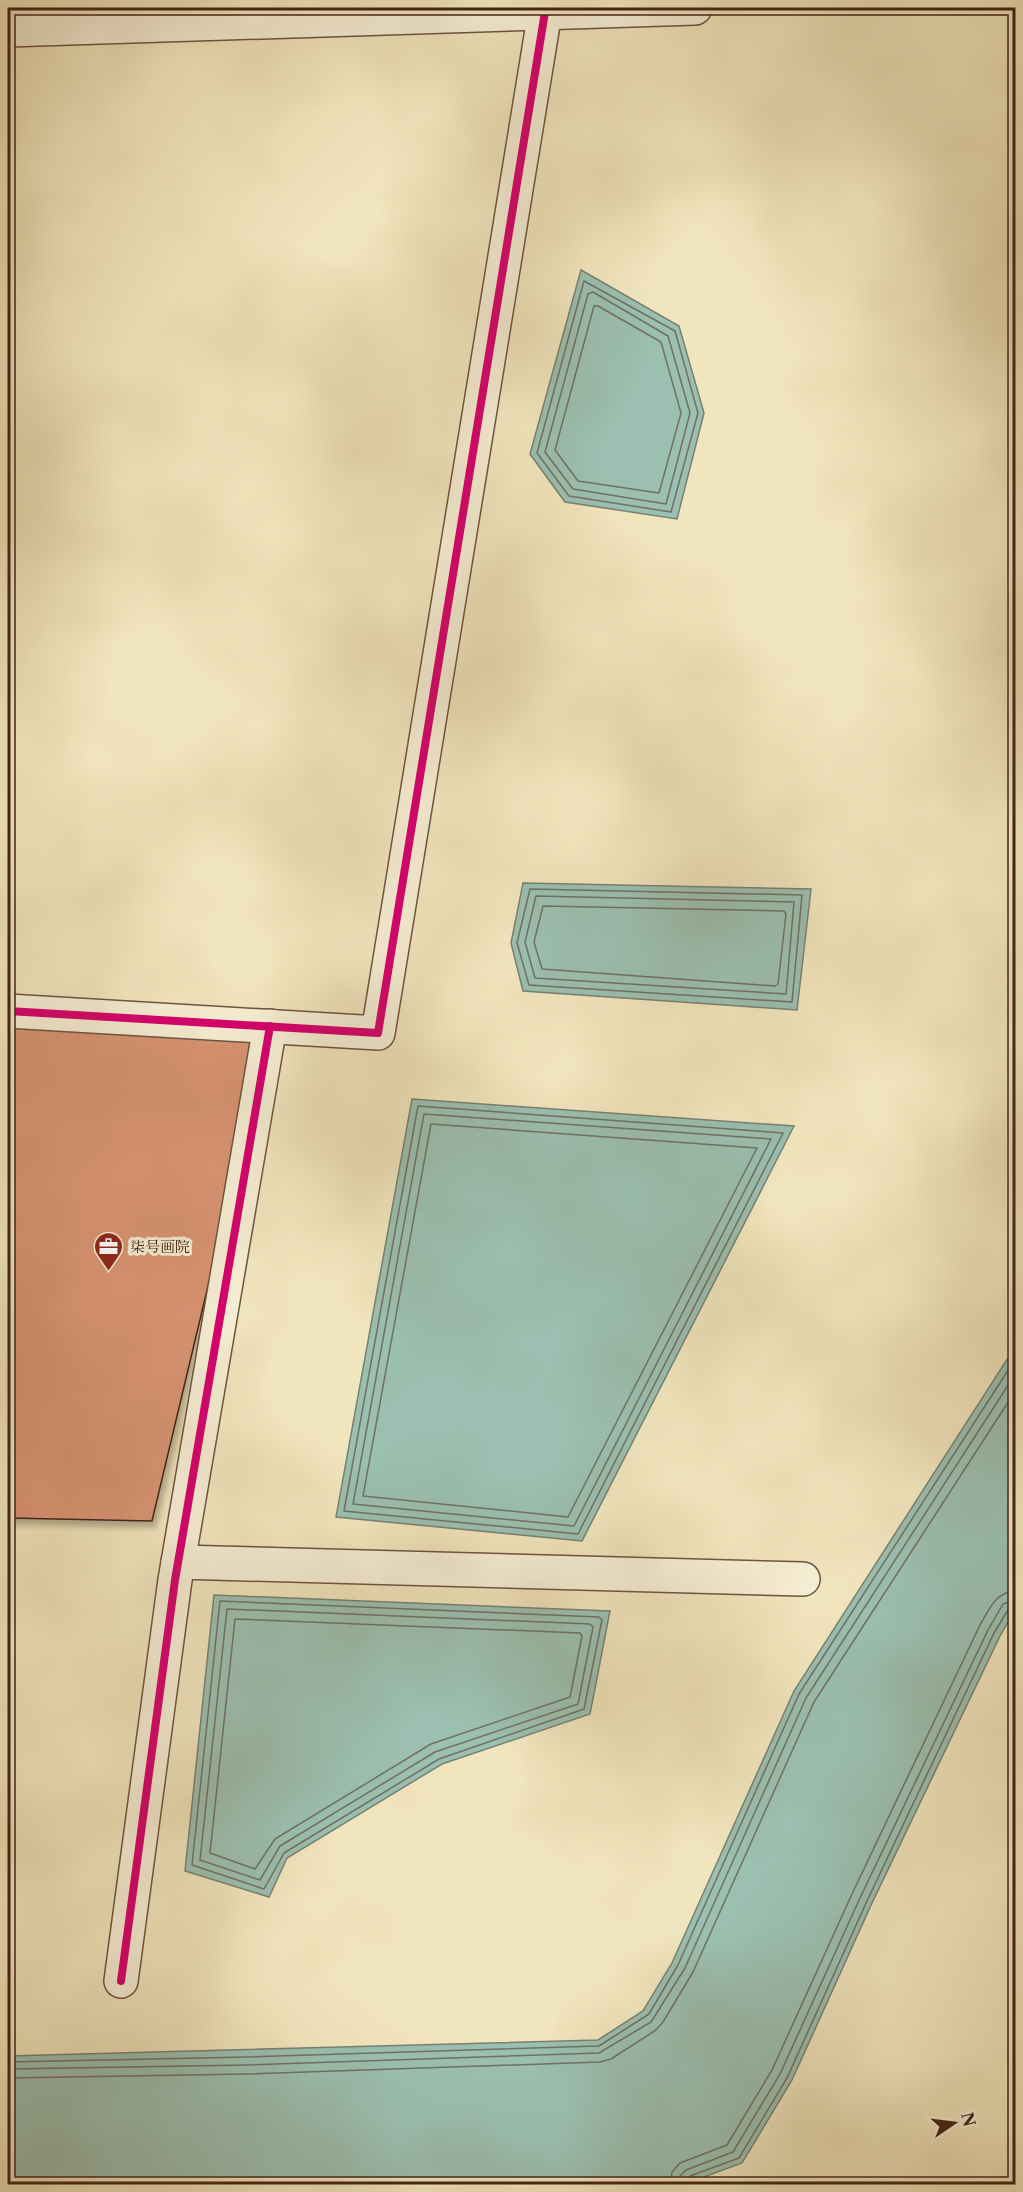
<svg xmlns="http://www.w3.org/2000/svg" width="1023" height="2192" viewBox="0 0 1023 2192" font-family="'Libre Caslon Text','Noto Serif SC',serif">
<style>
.water{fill:#9bbfb0;stroke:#778172;stroke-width:1.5}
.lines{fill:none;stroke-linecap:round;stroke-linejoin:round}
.shore{stroke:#6e7163;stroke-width:1.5}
.building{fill:#d89373;stroke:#412316;stroke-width:1.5;filter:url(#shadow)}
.minor-casing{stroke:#6d5440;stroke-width:36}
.minor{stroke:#f6eed4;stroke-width:33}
.cycleway-casing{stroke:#f6eed4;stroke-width:11}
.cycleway{stroke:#d6006c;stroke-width:8}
.labels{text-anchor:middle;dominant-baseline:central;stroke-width:6;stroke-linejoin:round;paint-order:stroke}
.poi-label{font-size:15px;fill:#412316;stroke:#f6eed4;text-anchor:start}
</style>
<defs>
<filter id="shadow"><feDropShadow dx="3.5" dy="6" stdDeviation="3" flood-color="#0004"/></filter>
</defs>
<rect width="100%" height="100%" fill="#f1e5bd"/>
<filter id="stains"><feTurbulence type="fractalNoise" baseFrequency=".00333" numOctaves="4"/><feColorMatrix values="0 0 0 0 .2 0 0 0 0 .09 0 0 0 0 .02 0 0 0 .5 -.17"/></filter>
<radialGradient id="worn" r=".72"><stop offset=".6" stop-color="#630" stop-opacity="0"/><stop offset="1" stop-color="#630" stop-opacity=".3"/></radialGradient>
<g class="water">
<path d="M581 270 679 326 704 413 677 519 565 502 530 454Z"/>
<path d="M523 883 811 889 797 1010 523 991 511 943Z"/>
<path d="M412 1099 794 1126 582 1541 336 1517Z"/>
<path d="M1015 1347V1610L1000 1636 872 1903 792 2080 742 2163 685 2184H8V2056L598 2040 643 2011 672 1963 794 1691Z"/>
<path d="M214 1595 610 1611 590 1714 442 1764 287 1858 269 1897 185 1871Z"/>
</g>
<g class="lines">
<g class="shore">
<path d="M584 281 675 331 698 413 671 512 569 496 537 453Z"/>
<path d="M593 292 668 336 690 413 666 504 573 489 545 452 588 294Z"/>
<path d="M594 306H598L661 342 681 413 659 493 578 481 555 450Z"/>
<path d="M530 889 802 895 792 1002 529 985 517 943Z"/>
<path d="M536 896 794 902 786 994 535 978 525 942Z"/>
<path d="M543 906 784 911 786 914 778 984 775 986 542 969 534 942Z"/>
<path d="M418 1106 783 1133 578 1534 344 1511Z"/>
<path d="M424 1114 771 1139 574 1526 353 1504Z"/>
<path d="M431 1124 757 1148 568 1517 363 1496Z"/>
<path d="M220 1601 599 1617 602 1620 584 1709 439 1759 284 1853 264 1889 192 1865Z"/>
<path d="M227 1609 590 1624 593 1627 578 1704 435 1752 280 1846 260 1880 200 1860Z"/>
<path d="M235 1619 580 1633 582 1636 570 1697 431 1744 275 1839 255 1869 210 1853Z"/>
<path d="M8 2062 247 2057 599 2046 649 2014 678 1965 799 1694 1016 1358"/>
<path d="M8 2069 247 2065 599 2053 651 2022 685 1968 806 1698 1016 1373"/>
<path d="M8 2078 247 2074 600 2062 611 2059 656 2030 663 2022 693 1972 814 1702 1016 1390"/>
<path d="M670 2184 672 2172 680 2163 727 2145 772 2070 852 1894 980 1625C989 1610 995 1592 1016 1591"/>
<path d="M679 2184 680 2176 686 2170 733 2152 780 2074 860 1898 988 1630 1003 1604 1016 1600"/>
<path d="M686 2184 690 2176 739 2158 787 2078 867 1901 994 1633 1008 1610 1016 1608"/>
</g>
</g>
<path class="building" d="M8 1016 270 1026 152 1521 8 1518Z"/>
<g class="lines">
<defs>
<g id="minor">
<path d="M8 30 695 8"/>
<path d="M8 1011 378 1033 545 12"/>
<path d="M178 1562 803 1579"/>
<path d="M121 1981 175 1580 270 1026"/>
</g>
</defs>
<use href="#minor" class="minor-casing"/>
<use href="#minor" class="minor"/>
<defs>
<g id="cycleway">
<path d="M8 1011 378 1033 545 12"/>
<path d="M121 1981 175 1580 270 1026"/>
</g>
</defs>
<use href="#cycleway" class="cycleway-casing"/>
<use href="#cycleway" class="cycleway"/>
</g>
<defs>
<symbol id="office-pin" viewBox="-11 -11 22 30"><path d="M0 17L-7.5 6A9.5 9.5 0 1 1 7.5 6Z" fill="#8f2418" stroke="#f6eed4"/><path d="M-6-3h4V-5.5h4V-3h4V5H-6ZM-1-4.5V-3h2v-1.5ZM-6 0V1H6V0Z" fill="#fff"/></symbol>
</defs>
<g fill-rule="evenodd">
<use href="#office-pin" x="92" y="1230" width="33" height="45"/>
</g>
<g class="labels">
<g class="poi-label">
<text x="130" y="1246">柒号画院</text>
</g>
</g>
<rect width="1023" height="2192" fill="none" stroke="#f1e5bd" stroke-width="30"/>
<rect x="9" y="9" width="1005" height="2174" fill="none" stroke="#412316" stroke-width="3"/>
<rect x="15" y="15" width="993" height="2162" fill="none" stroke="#412316" stroke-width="1.5"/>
<g transform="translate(954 2123) rotate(76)" stroke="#f6eed4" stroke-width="4.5" paint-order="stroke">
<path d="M0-4.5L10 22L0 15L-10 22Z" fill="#412316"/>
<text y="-9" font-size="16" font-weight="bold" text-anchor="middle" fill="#412316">N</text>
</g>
<rect width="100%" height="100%" filter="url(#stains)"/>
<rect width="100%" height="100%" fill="url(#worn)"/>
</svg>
